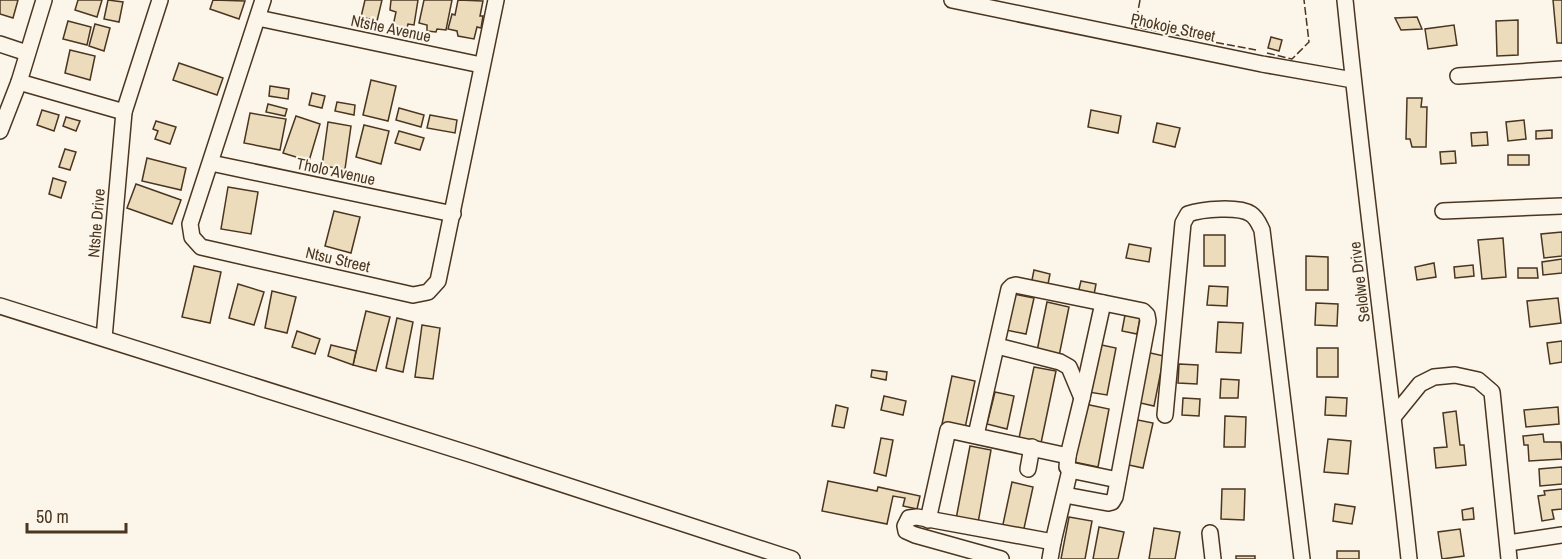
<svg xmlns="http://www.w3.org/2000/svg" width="1562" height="559" viewBox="0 0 1562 559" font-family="'Archivo Narrow',sans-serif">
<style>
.building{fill:#ecdcbc;stroke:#4a3520;stroke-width:1.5}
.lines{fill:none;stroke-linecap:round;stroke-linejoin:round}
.minor-casing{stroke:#4a3520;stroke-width:18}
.minor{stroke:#fbf6e9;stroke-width:15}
.fence{stroke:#4a3520;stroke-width:1.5;stroke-dasharray:8 3;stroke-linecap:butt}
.labels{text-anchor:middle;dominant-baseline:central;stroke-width:4.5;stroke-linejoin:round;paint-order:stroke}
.street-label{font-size:16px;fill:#4a3520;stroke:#fbf6e9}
</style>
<rect width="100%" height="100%" fill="#fbf6e9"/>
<g class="building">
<path d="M0 0H18L13 18 0 14Z"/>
<path d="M78 0H102L97 17 75 10Z"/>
<path d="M108 0 123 2 119 22 104 19Z"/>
<path d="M213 0 245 1 239 19 210 9Z"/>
<path d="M365 0H382L377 21 361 17Z"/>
<path d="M391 0H418L414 25 408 24 407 28 393 26 396 12 390 10Z"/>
<path d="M424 0H452L446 30 437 29 436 32 427 31V25L419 23Z"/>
<path d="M458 0 483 1 480 16H483L481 28 477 27 474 39 458 36 457 31 448 29 452 14 455 15Z"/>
<path d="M1553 0H1562V44V43H1557Z"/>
<path d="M1417 17 1422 29 1401 30 1395 18Z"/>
<path d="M1518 20V55L1497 56 1496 21Z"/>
<path d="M68 21 91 27 87 45 63 39Z"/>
<path d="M95 24 110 28 104 51 89 46Z"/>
<path d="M1454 25 1457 45 1428 49 1425 29Z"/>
<path d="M1271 37 1282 40 1279 51 1268 48Z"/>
<path d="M70 50 95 56 90 80 65 73Z"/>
<path d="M179 63 223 78 217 95 173 80Z"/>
<path d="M371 80 396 86 388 121 363 115Z"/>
<path d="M270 86 289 89 288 99 269 96Z"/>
<path d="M312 93 325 96 322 108 309 105Z"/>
<path d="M1407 98H1422L1421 107H1427L1426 147H1412L1410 139H1406Z"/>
<path d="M337 102 355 105 354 115 335 111Z"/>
<path d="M268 104 287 109 285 116 266 112Z"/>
<path d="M399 108 424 115 421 127 396 120Z"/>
<path d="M42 110 59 115 54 131 37 125Z"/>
<path d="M1091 110 1121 116 1118 133 1088 127Z"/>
<path d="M250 113 286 119 280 150 244 143Z"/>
<path d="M430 115 457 120 455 133 427 128Z"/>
<path d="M296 116 320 124 309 161 283 153Z"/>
<path d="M66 117 80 121 76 131 63 126Z"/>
<path d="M1524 120 1526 139 1508 141 1506 122Z"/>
<path d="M156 121 176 127 170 144 155 139 158 131 153 129Z"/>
<path d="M328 122 351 126 345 169 322 166Z"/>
<path d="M1157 123 1180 128 1175 147 1153 142Z"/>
<path d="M364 125 389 131 381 164 356 157Z"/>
<path d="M1552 130V138L1536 139V131Z"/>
<path d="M399 131 424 138 420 150 395 143Z"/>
<path d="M1487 132 1488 145 1472 146 1471 133Z"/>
<path d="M65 149 76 152 70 170 59 167Z"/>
<path d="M1455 151 1456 163 1441 164 1440 152Z"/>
<rect x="1508" y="155" width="21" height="10"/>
<path d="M147 158 186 168 181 190 142 181Z"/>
<path d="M53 178 66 182 61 198 49 194Z"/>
<path d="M136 184 181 200 172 224 127 208Z"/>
<path d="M228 187 258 192 251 234 221 229Z"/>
<path d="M334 211 360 217 351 253 325 246Z"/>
<path d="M1562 232V256L1544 258 1541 234Z"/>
<rect x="1204" y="235" width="21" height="31"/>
<path d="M1503 238 1506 277 1482 279 1478 240Z"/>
<path d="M1129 244 1151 248 1149 262 1126 258Z"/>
<path d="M1306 256 1328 257V290H1306Z"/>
<path d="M1562 259V273L1543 275 1542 262Z"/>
<path d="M1434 263 1436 277 1417 280 1415 267Z"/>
<path d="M1473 265 1474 276 1455 278 1454 267Z"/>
<path d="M194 266 221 272 210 323 182 317Z"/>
<path d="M1518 268H1537L1538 278H1518Z"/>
<path d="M1034 270 1050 274 1047 289 1031 285Z"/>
<path d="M1081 281 1096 284 1093 300 1077 297Z"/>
<path d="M238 284 264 292 254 325 229 318Z"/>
<path d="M1209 286 1228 287 1227 306 1207 305Z"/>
<path d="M272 291 296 297 287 333 265 328Z"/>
<path d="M1014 294 1034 298 1026 334 1006 330Z"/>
<path d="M1558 298 1561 323 1530 327 1527 301Z"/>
<path d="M1047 302 1069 307 1059 356 1037 351Z"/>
<path d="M1316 303 1338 304 1337 326 1315 325Z"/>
<path d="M366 311 390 317 376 371 353 365Z"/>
<path d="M1125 315 1140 318 1137 334 1122 331Z"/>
<path d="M397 318 413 322 403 372 386 368Z"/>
<path d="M1218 322 1243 323 1241 353 1216 352Z"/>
<path d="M422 325 440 328 433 379 415 377Z"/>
<path d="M297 331 320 339 315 354 292 347Z"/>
<path d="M1562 341V362L1550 364 1547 343Z"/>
<path d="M1097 344 1116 348 1107 395 1088 392Z"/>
<path d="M331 345 356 351 353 365 328 356Z"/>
<rect x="1317" y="348" width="21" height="29"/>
<path d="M1146 352 1164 356 1154 406 1136 402Z"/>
<path d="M1179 364 1198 365 1197 384 1178 383Z"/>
<path d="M1034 367 1056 371 1041 443 1019 438Z"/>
<path d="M872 370 887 372 886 380 871 377Z"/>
<path d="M952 376 975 381 965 428 942 424Z"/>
<path d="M1221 379 1239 380 1238 398H1220Z"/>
<path d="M995 392 1014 396 1007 429 987 424Z"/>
<path d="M884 396 906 401 903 415 881 410Z"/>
<path d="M1326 397 1347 398 1346 416 1325 415Z"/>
<path d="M1183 398 1200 399 1199 416 1182 415Z"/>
<path d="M1085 404 1109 409 1098 467 1074 462Z"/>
<path d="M836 405 848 408 844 428 832 426Z"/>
<path d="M1558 407 1559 424 1526 427 1524 410Z"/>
<path d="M1456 411 1460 445H1464L1466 465 1436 468 1434 448 1447 447 1443 413Z"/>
<path d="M1225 416 1246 417 1245 447H1224Z"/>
<path d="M1133 419 1153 423 1143 468 1124 464Z"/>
<path d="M1543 434 1544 442H1561L1562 459 1529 461 1528 445H1524L1523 436Z"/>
<path d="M881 438 893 440 886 476 874 473Z"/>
<path d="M1328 439 1351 441 1348 474 1324 472Z"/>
<path d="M970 446 991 450 978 523 956 519Z"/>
<path d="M1562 467V484L1540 486 1539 469Z"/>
<path d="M828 481 877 491 878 487 920 496 917 509 903 506 905 498 893 496 887 524 822 511Z"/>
<path d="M1012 482 1033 487 1023 533 1002 529Z"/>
<path d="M1222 489H1245L1244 520 1221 519Z"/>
<path d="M1562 489V509L1552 510 1554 519 1542 521 1538 496 1545 495 1544 491Z"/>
<path d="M1335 504 1355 507 1352 524 1333 521Z"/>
<path d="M1473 508 1474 519 1463 520 1462 510Z"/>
<path d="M1069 517 1092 521 1085 559H1061Z"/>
<path d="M1099 527 1124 532 1118 559H1093Z"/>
<path d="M1154 528 1180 532 1175 559H1149Z"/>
<path d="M1460 529 1464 556 1442 559 1438 532Z"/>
<rect x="1337" y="551" width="22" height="8"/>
<rect x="1236" y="556" width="19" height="3"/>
</g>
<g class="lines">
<defs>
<g id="minor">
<path d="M263 0 190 224 192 237 201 247 413 295 428 292 438 281 496 0"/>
<path d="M952 0 1262 64 1353 80"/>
<path d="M1345 0C1364 187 1389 372 1409 559"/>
<path d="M258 18 481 65"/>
<path d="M0 44 27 53"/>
<path d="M1458 76 1562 69"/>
<path d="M19 82 124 112"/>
<path d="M0 131 19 82 44 0"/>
<path d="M211 163 453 214"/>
<path d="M1443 211 1562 206"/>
<path d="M1103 303 1082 398 1068 456 1067 467 1070 470 1118 480"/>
<path d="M0 306 473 455 792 559"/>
<path d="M104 338 124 112 160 0"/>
<path d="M997 346 1060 362 1069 367 1082 398"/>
<path d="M1165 415 1183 223 1188 214C1202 209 1239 206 1251 214 1257 218 1259 224 1262 230L1302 559"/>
<path d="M1394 416 1420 384 1434 377 1455 375 1478 380 1492 392 1509 559"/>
<path d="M976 435 1009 289 1012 286 1016 285 1143 311 1147 315 1148 321 1115 497 1112 502 1108 503 1065 495"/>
<path d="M1028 469 1032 447"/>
<path d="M928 520 948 430 1068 456"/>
<path d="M1210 533 1213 559"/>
<path d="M1508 543 1562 535"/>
<path d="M1001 559 915 535 906 531 905 526 909 518 917 517 1053 542 1070 470"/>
<path d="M1050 559 1053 542"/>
</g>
</defs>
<use href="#minor" class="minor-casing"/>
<use href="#minor" class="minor"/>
<g class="fence">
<path d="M1140 0 1135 27 1256 50"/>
<path d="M1267 53 1292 59 1309 42 1304 0"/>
</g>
</g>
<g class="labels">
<g class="street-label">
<text transform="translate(1173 27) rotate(12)">Phokoje Street</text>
<text transform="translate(391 28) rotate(12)">Ntshe Avenue</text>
<text transform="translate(336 171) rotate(12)">Tholo Avenue</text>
<text transform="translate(96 223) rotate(-85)">Ntshe Drive</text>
<text transform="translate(338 259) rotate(13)">Ntsu Street</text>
<text transform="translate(1359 282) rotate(-97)">Selolwe Drive</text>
</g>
</g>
<path d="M27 523v9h99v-9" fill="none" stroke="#4a3520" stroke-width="3"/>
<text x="36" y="523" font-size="18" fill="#4a3520" stroke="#fbf6e9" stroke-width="4.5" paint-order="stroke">50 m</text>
</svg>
